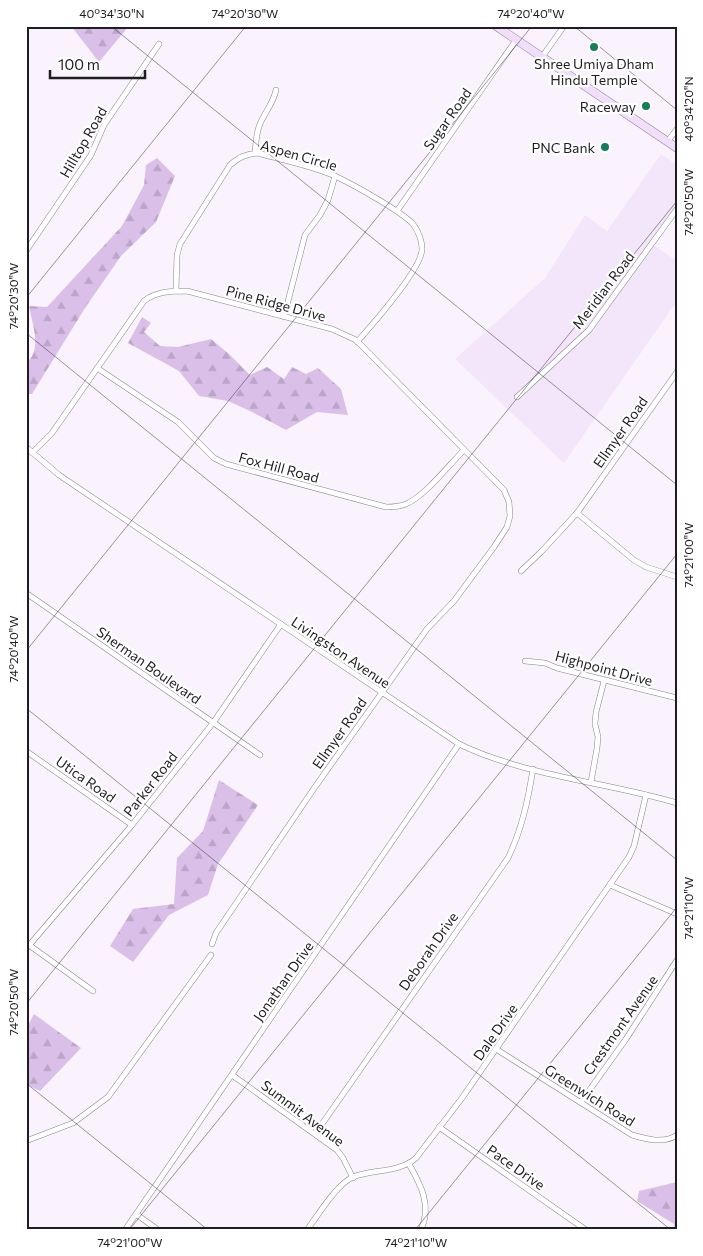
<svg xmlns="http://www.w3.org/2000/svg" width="703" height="1256" viewBox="0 0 703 1256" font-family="Commissioner,sans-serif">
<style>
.built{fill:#f3e6fa}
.forest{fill:url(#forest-firs)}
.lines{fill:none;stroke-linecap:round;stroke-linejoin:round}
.street-casing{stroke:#89828d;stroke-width:6}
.secondary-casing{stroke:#89828d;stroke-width:9}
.street{stroke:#fff;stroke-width:5}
.secondary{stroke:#f1defa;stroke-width:8}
.ticks{fill:none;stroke:#201d22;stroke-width:1;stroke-opacity:0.45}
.poi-dot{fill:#147e59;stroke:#fff;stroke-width:2}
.labels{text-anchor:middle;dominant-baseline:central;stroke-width:4.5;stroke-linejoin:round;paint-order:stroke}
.poi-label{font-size:14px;fill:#201d22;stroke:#fff;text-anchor:end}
.street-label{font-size:14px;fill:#201d22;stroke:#fff}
.neatline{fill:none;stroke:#201d22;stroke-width:2}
.ticks-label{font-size:12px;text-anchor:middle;fill:#201d22}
</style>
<defs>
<pattern id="forest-firs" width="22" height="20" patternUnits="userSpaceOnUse" patternTransform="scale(1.25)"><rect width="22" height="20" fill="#dac0e9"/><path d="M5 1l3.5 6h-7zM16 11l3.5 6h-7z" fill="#bba5c8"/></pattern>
</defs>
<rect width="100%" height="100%" fill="#faf3fe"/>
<path class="built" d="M661 154 677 165V209L652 244 677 261V301L564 463 455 359 545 278 585 215 607 231Z"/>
<g class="forest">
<path d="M71 26H129L99 62Z"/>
<path d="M157 158 175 176 156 222 121 256 85 308 32 394H26V363C43 350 32 324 29 306L47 307 122 226 144 185 146 165Z"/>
<path d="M142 317 151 323 144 332 160 346 178 347 211 339 229 354 250 375 267 367 284 379 292 367 306 374 318 368 341 389 348 415 317 412 286 430 250 411 228 401 199 396 179 371 128 343Z"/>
<path d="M219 780 258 805 218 864 208 895 169 915 133 962 110 946 133 909 174 904 177 858 203 831Z"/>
<path d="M34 1014 81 1048 40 1091 26 1084V1029Z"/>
<path d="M677 1182V1230H673L674 1224 637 1201 639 1191Z"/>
</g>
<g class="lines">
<defs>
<g id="street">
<path d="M542 57 564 26"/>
<path d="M667 142 677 129"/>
<path d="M255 153C256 143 256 133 260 124 265 112 273 104 276 90"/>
<path d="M397 211 516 40"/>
<path d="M26 251 91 155 104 125 159 44"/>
<path d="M176 291 177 255 180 244 230 165C239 157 246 154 258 153 282 160 313 166 335 176 352 184 401 211 413 224 418 231 422 240 422 249 422 269 372 325 357 342"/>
<path d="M284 317 305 235 320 215 328 200 335 176"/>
<path d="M97 368 178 422 214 458 226 464 386 507C393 507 399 507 406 504 425 496 449 465 464 450"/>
<path d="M517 397 589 330 677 209"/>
<path d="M26 447 59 475 459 744C525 776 606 782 677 803"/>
<path d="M32 453 52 433 144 301C157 291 172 291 187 291L332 329 356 340 504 490 509 502 510 516 507 527 494 547 454 601 427 629 315 787 216 933 212 944"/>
<path d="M577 513 634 560 646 567 677 577"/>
<path d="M521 571 541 552 577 513 677 372"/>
<path d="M26 593 260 755"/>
<path d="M525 661 545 663 557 668 677 698"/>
<path d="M26 751 132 825"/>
<path d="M591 782 597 748 598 737 595 724 596 712 604 681"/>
<path d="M610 885 677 914"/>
<path d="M29 945 93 991"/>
<path d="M26 949 132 825 213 723 281 624"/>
<path d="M496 1049 632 1135C646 1139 664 1144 677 1135"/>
<path d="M232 1075 337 1150 343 1158 353 1178"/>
<path d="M581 1102 626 1039 677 960"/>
<path d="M439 1127 586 1230"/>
<path d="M315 1134 508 858C522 829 528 800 533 769"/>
<path d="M26 1141 73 1123 108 1097 211 955"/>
<path d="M409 1164C421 1185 432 1206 421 1230"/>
<path d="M136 1214 158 1230"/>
<path d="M125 1230 459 744"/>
<path d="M307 1230C318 1215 337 1184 353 1177 373 1169 399 1173 416 1158L462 1098 629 857 634 846 646 795"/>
</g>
<path id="secondary" d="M496 26 677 148"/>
</defs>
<use href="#street" class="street-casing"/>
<use href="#secondary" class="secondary-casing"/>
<use href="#street" class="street"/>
<use href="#secondary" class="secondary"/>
</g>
<path class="ticks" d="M111 26 677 485M574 26 677 110M26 298 246 26M26 333 677 860M26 651 532 26M26 708 671 1230M26 1004 677 201M26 1083 208 1230M129 1230 677 554M415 1230 677 907"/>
<g class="poi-dot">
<circle cx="594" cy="47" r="5"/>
<circle cx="646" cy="106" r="5"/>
<circle cx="605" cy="147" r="5"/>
</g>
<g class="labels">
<g class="poi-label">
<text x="594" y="63" text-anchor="middle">Shree Umiya Dham<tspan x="594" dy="16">Hindu Temple</tspan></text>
<text x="636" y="106">Raceway</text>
<text x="595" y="147">PNC Bank</text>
</g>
<g class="street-label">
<text transform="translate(447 119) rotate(-55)">Sugar Road</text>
<text transform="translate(83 142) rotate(-60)">Hilltop Road</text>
<text transform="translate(299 155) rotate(16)">Aspen Circle</text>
<text transform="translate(603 290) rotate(-53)">Meridian Road</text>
<text transform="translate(276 303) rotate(15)">Pine Ridge Drive</text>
<text transform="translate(620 432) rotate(-55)">Ellmyer Road</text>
<text transform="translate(279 467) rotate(15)">Fox Hill Road</text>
<text transform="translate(341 652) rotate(34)">Livingston Avenue</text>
<text transform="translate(149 665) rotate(35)">Sherman Boulevard</text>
<text transform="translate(604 668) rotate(15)">Highpoint Drive</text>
<text transform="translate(339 733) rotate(-55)">Ellmyer Road</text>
<text transform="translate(86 779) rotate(35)">Utica Road</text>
<text transform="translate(150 784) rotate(-52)">Parker Road</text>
<text transform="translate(428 951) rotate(-55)">Deborah Drive</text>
<text transform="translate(283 981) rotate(-55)">Jonathan Drive</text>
<text transform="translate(620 1025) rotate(-55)">Crestmont Avenue</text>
<text transform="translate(495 1032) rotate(-55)">Dale Drive</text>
<text transform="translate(590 1095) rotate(32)">Greenwich Road</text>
<text transform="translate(303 1113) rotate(37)">Summit Avenue</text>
<text transform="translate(516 1167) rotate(35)">Pace Drive</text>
</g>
</g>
<rect width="703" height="1256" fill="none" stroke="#ffffff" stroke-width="55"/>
<path d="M50 70v8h95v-8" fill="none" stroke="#201d22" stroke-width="2.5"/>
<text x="58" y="70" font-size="15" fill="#201d22" stroke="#ffffff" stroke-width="4" paint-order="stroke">100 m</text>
<rect x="28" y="28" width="648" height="1200" class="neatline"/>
<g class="ticks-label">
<text x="112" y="18">40°34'30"N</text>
<text x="245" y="18">74°20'30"W</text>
<text x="531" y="18">74°20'40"W</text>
<text transform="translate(689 109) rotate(-90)" y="4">40°34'20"N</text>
<text transform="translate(689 202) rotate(-90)" y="4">74°20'50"W</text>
<text transform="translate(14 296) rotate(-90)" y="4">74°20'30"W</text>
<text transform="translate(689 555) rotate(-90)" y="4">74°21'00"W</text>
<text transform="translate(14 649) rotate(-90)" y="4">74°20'40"W</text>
<text transform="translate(689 908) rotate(-90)" y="4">74°21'10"W</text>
<text transform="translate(14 1002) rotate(-90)" y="4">74°20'50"W</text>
<text x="130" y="1247">74°21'00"W</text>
<text x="416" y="1247">74°21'10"W</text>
</g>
</svg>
